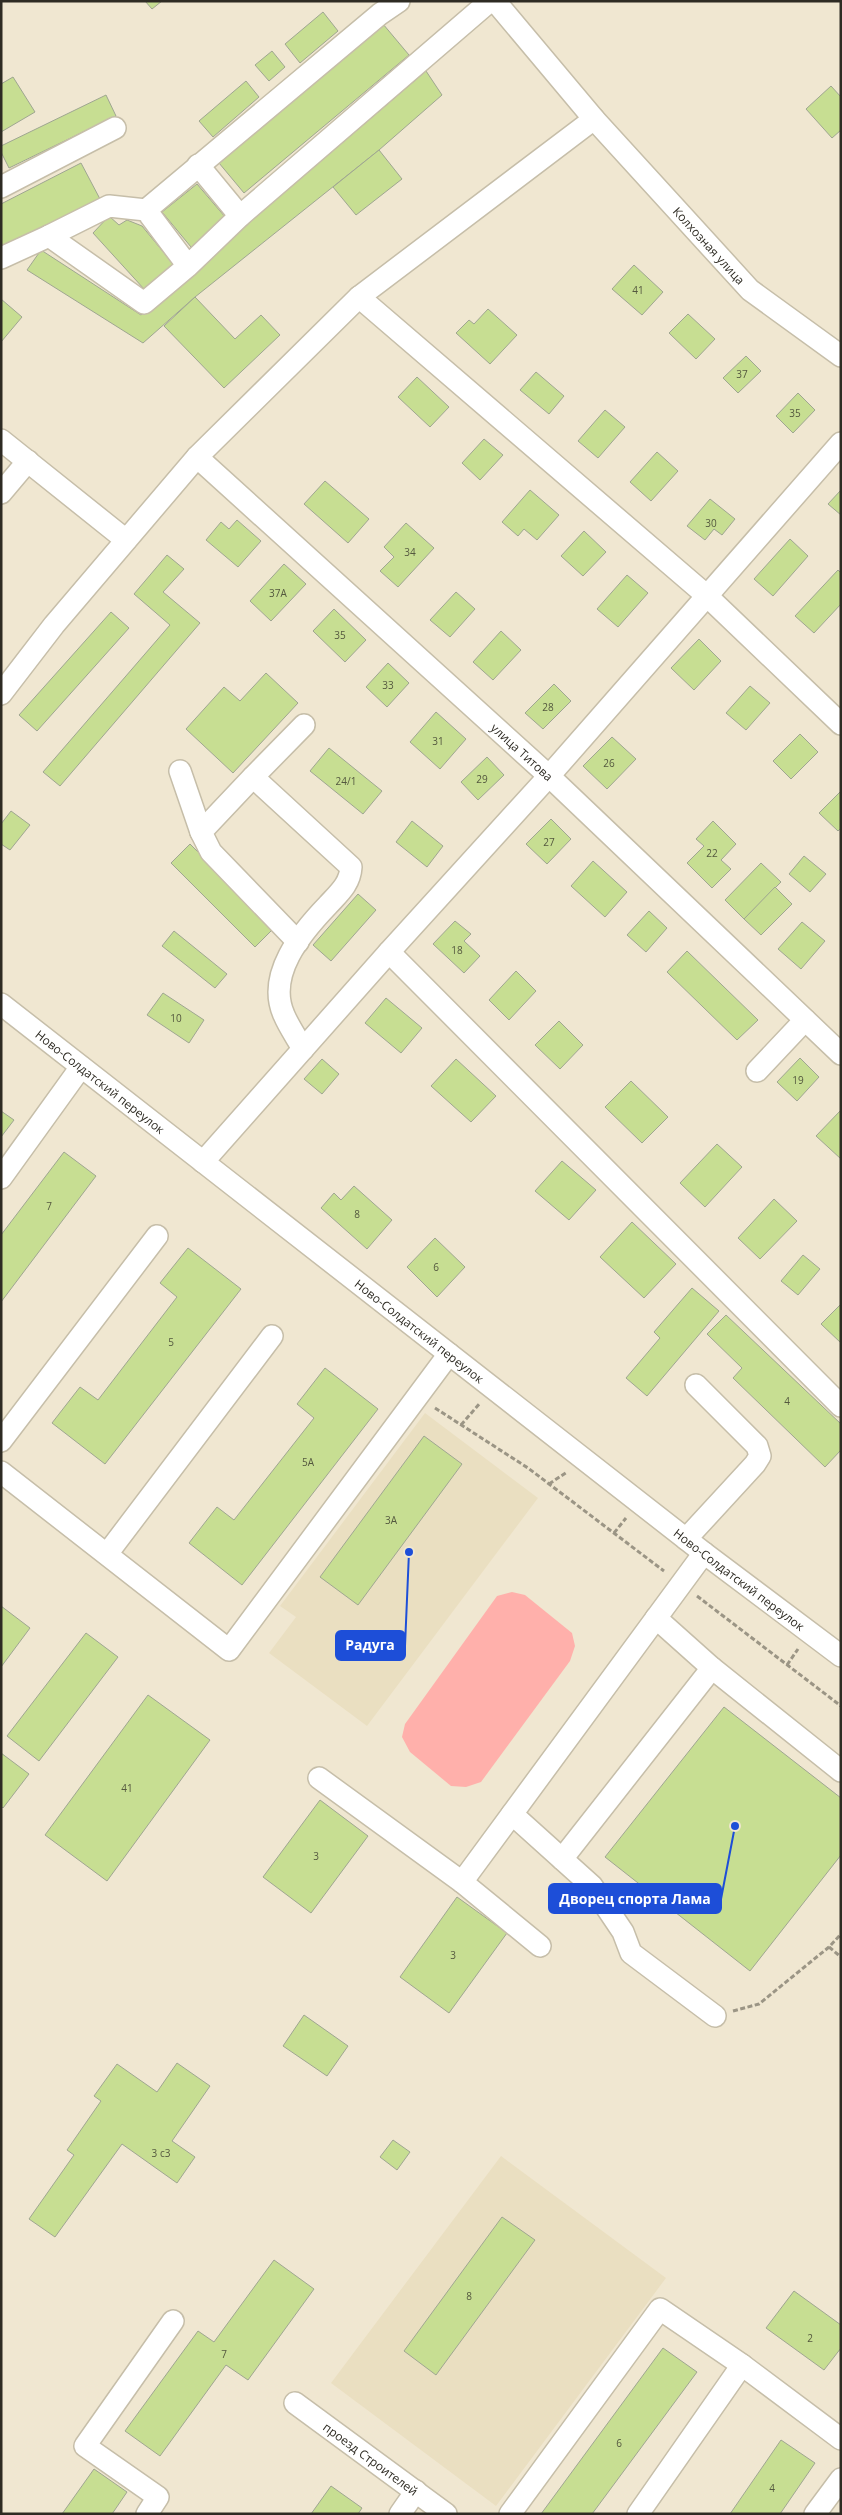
<svg xmlns="http://www.w3.org/2000/svg" width="842" height="2515" viewBox="0 0 842 2515" font-family="'Open Sans',sans-serif">
<style>
.built{fill:#eadfc1}
.green{fill:#ffb0ab}
.building{fill:#c7de92;stroke:#9fa691}
.lines{fill:none;stroke-linecap:round;stroke-linejoin:round}
.minor-casing{stroke:#c6bea9;stroke-width:24}
.path{stroke:#9b9585;stroke-width:3;stroke-dasharray:5 2.5;stroke-linecap:butt}
.minor{stroke:#fff;stroke-width:21}
.labels{text-anchor:middle;dominant-baseline:central;stroke-width:5;stroke-linejoin:round;paint-order:stroke}
.number-label{font-size:10px;fill:#54583f}
.street-label{font-size:12px;fill:#2e2b23;stroke:#f0e7d1}
.leader{fill:none;stroke:#1d4ed8;stroke-width:2}
.callout-dot{fill:#1d4ed8;stroke:#f0e7d1;stroke-width:2}
.callout{fill:#1d4ed8;stroke:#1d4ed8;stroke-width:2}
.callout-label{font-size:14px;text-anchor:middle;font-weight:bold;fill:#fff}
</style>
<rect width="100%" height="100%" fill="#f0e7d1"/>
<g class="built">
<path d="M425 1413 538 1498 367 1726 269 1653 296 1617 280 1606Z"/>
<path d="M501 2156 666 2278 496 2506 331 2383Z"/>
</g>
<path class="green" d="M512 1592 525 1595 572 1633 575 1646 570 1661 481 1782 466 1787 451 1786 410 1752 402 1737 405 1724 497 1596Z"/>
<g class="building">
<path d="M145 1H162L152 9Z"/>
<path d="M323 12 338 31 300 63 285 44Z"/>
<path d="M383 24 409 55 244 193 219 163Z"/>
<path d="M272 51 285 67 269 81 255 65Z"/>
<path d="M426 71 442 95 379 150 195 297 143 343 27 270 41 250 141 315Z"/>
<path d="M13 77 35 112 1 132V84Z"/>
<path d="M246 81 259 97 213 137 199 121Z"/>
<path d="M831 86 841 97V130L832 138 806 109Z"/>
<path d="M106 95 116 116 9 168 1 152V146Z"/>
<path d="M379 150 402 179 356 215 333 187Z"/>
<path d="M81 163 100 199 1 249V204Z"/>
<path d="M197 184 226 218 191 247 162 212Z"/>
<path d="M109 216 119 225 127 220 142 226 174 265 144 289 93 233Z"/>
<path d="M634 265 663 292 642 315 612 289Z"/>
<path d="M195 297 235 339 261 315 280 335 224 388 164 326Z"/>
<path d="M1 299 22 317 1 342Z"/>
<path d="M488 309 517 335 490 364 456 333 469 320 474 324Z"/>
<path d="M688 314 715 339 696 359 669 333Z"/>
<path d="M746 356 761 371 738 393 723 378Z"/>
<path d="M536 372 564 396 549 414 520 390Z"/>
<path d="M417 377 449 407 430 427 398 397Z"/>
<path d="M798 393 815 410 793 433 776 416Z"/>
<path d="M605 410 625 427 598 458 578 441Z"/>
<path d="M484 439 503 455 480 480 462 463Z"/>
<path d="M657 452 678 471 651 501 630 482Z"/>
<path d="M325 481 369 519 348 543 304 504Z"/>
<path d="M530 490 559 515 537 540 524 529 518 536 502 522Z"/>
<path d="M841 490V515L828 504Z"/>
<path d="M710 499 735 519 722 535 714 529 705 540 687 526Z"/>
<path d="M237 520 261 541 238 567 206 540 221 522 229 529Z"/>
<path d="M406 523 434 548 398 587 380 571 394 557 384 547Z"/>
<path d="M584 531 606 552 583 576 561 556Z"/>
<path d="M790 539 808 556 773 596 754 579Z"/>
<path d="M167 555 184 569 163 592 200 623 60 786 43 772 170 625 134 594Z"/>
<path d="M284 564 306 584 271 621 250 601Z"/>
<path d="M838 570 841 573V604L814 633 795 616Z"/>
<path d="M627 575 648 593 618 627 597 609Z"/>
<path d="M456 592 475 609 450 637 430 620Z"/>
<path d="M334 609 366 640 345 662 313 631Z"/>
<path d="M111 612 129 628 37 731 19 715Z"/>
<path d="M501 631 521 650 493 680 473 662Z"/>
<path d="M699 639 721 661 694 690 671 668Z"/>
<path d="M388 663 409 683 387 707 366 687Z"/>
<path d="M266 673 298 703 233 773 186 729 224 687 240 701Z"/>
<path d="M554 684 571 701 543 729 525 713Z"/>
<path d="M750 686 770 703 746 730 726 713Z"/>
<path d="M436 712 466 739 440 769 410 742Z"/>
<path d="M800 734 818 752 791 779 773 761Z"/>
<path d="M612 737 636 759 607 789 583 766Z"/>
<path d="M329 748 382 791 363 814 310 771Z"/>
<path d="M487 757 504 775 478 800 461 782Z"/>
<path d="M841 791V828L838 831 819 813Z"/>
<path d="M11 811 30 825 10 850 1 844V824Z"/>
<path d="M551 819 571 839 547 864 526 844Z"/>
<path d="M412 821 443 846 427 867 396 842Z"/>
<path d="M713 821 736 844 721 860 731 869 712 888 687 863 704 846 696 839Z"/>
<path d="M190 844 274 928 255 947 171 863Z"/>
<path d="M804 856 826 874 810 892 789 874Z"/>
<path d="M593 861 627 892 605 917 571 886Z"/>
<path d="M761 863 781 882 744 919 725 900Z"/>
<path d="M775 887 792 904 761 935 744 919Z"/>
<path d="M358 894 376 910 331 961 313 945Z"/>
<path d="M649 911 667 928 646 952 627 935Z"/>
<path d="M455 921 471 934 464 941 480 956 464 973 433 944Z"/>
<path d="M802 922 825 941 801 969 778 949Z"/>
<path d="M174 931 227 974 215 988 162 946Z"/>
<path d="M687 951 758 1020 737 1040 667 972Z"/>
<path d="M516 971 536 991 509 1020 489 1000Z"/>
<path d="M163 993 204 1020 189 1043 147 1015Z"/>
<path d="M386 998 422 1028 401 1053 365 1023Z"/>
<path d="M559 1021 583 1045 560 1069 535 1045Z"/>
<path d="M800 1058 819 1077 797 1101 777 1082Z"/>
<path d="M322 1059 339 1074 322 1094 304 1079Z"/>
<path d="M456 1059 496 1096 471 1122 431 1086Z"/>
<path d="M631 1081 668 1117 642 1143 605 1107Z"/>
<path d="M841 1110V1159L816 1136Z"/>
<path d="M1 1111 14 1120 1 1137Z"/>
<path d="M717 1144 742 1167 705 1207 680 1183Z"/>
<path d="M64 1152 96 1176 1 1302V1235Z"/>
<path d="M562 1161 596 1190 569 1220 535 1191Z"/>
<path d="M354 1186 392 1220 367 1249 321 1208 334 1193 341 1200Z"/>
<path d="M774 1199 797 1221 760 1259 738 1238Z"/>
<path d="M632 1222 676 1264 644 1298 600 1257Z"/>
<path d="M435 1238 465 1267 437 1297 407 1267Z"/>
<path d="M188 1248 241 1289 105 1464 52 1423 80 1387 98 1400 177 1297 160 1283Z"/>
<path d="M803 1255 820 1269 798 1295 781 1281Z"/>
<path d="M692 1288 719 1311 647 1396 626 1378 660 1338 654 1332Z"/>
<path d="M841 1304V1343L821 1324Z"/>
<path d="M726 1315 841 1424V1450L825 1467 733 1378 742 1368 707 1334Z"/>
<path d="M325 1368 378 1409 242 1585 189 1543 217 1507 234 1520 314 1418 297 1404Z"/>
<path d="M424 1436 462 1464 358 1605 320 1577Z"/>
<path d="M1 1606 30 1628 1 1667Z"/>
<path d="M86 1633 118 1657 39 1761 7 1736Z"/>
<path d="M148 1695 210 1740 107 1881 45 1835Z"/>
<path d="M724 1707 841 1798V1855L750 1971 605 1857Z"/>
<path d="M1 1753 29 1774 3 1808 1 1806Z"/>
<path d="M320 1800 368 1836 311 1913 263 1877Z"/>
<path d="M457 1897 507 1933 449 2013 400 1977Z"/>
<path d="M304 2015 348 2046 327 2076 283 2046Z"/>
<path d="M177 2063 210 2086 172 2141 195 2157 177 2183 122 2144 55 2237 29 2219 74 2155 67 2150 101 2101 94 2096 117 2064 157 2092Z"/>
<path d="M393 2140 410 2152 397 2170 380 2157Z"/>
<path d="M502 2217 535 2240 436 2375 404 2351Z"/>
<path d="M274 2260 314 2289 248 2380 226 2365 160 2456 125 2431 198 2331 214 2342Z"/>
<path d="M794 2291 841 2325V2348L824 2370 766 2328Z"/>
<path d="M663 2348 697 2372 592 2514H541Z"/>
<path d="M781 2440 815 2463 780 2514H730Z"/>
<path d="M94 2469 127 2492 112 2514H62Z"/>
<path d="M331 2486 362 2508 358 2514H311Z"/>
</g>
<g class="lines">
<defs>
<g id="minor">
<path id="s1" d="M495 1 594 119 750 290 841 356"/>
<path d="M198 165 240 216"/>
<path d="M1 187 115 128"/>
<path d="M146 210 380 14 399 1"/>
<path d="M1 258 49 236"/>
<path d="M188 266 146 210 109 206 49 236 144 303 188 266 240 216 490 1"/>
<path d="M359 297 706 595 841 724"/>
<path d="M1 440 126 540"/>
<path id="s2" d="M197 457 549 776 841 1054"/>
<path d="M1 493 28 461"/>
<path d="M1 694 54 625 197 457 359 297 594 119"/>
<path d="M180 771 201 832"/>
<path d="M253 777 201 832 211 852 298 942"/>
<path d="M389 952 841 1406"/>
<path id="s3" d="M1 1004 704 1553 841 1656"/>
<path d="M303 1049C297 1038 289 1027 284 1015 266 975 301 933 328 905 339 893 350 884 351 867L253 777 304 725"/>
<path d="M757 1071 805 1020"/>
<path d="M203 1162 389 952 549 776 841 443"/>
<path d="M1 1178 81 1067"/>
<path d="M1 1441 157 1236"/>
<path d="M1 1472 229 1650 449 1354"/>
<path d="M686 1539 755 1464 760 1456 757 1446 696 1385"/>
<path d="M107 1554 272 1336"/>
<path d="M712 1668 841 1771"/>
<path d="M319 1778 462 1882 540 1946"/>
<path d="M512 1814 592 1886 623 1932 631 1953 715 2016"/>
<path d="M562 1859 712 1668 656 1618"/>
<path d="M462 1882 704 1553"/>
<path d="M742 2365 841 2439"/>
<path id="s4" d="M295 2403 446 2514"/>
<path d="M147 2514 158 2497 85 2446 173 2321"/>
<path d="M400 2514 416 2491"/>
<path d="M510 2514 660 2309 742 2365 638 2514"/>
<path d="M815 2514 841 2479"/>
</g>
</defs>
<use href="#minor" class="minor-casing"/>
<g class="path">
<path d="M435 1408 528 1468 664 1571"/>
<path d="M461 1425 480 1403"/>
<path d="M549 1484 567 1472"/>
<path d="M614 1533 626 1518"/>
<path d="M697 1596 841 1706"/>
<path d="M787 1665 798 1649"/>
<path d="M829 1947 841 1957"/>
<path d="M733 2011 759 2004 829 1947 841 1934"/>
</g>
<use href="#minor" class="minor"/>
</g>
<g class="labels">
<g class="number-label">
<text x="638" y="290">41</text>
<text x="742" y="374">37</text>
<text x="795" y="413">35</text>
<text x="711" y="523">30</text>
<text x="410" y="552">34</text>
<text x="278" y="593">37А</text>
<text x="340" y="635">35</text>
<text x="388" y="685">33</text>
<text x="548" y="707">28</text>
<text x="438" y="741">31</text>
<text x="609" y="763">26</text>
<text x="482" y="779">29</text>
<text x="346" y="781">24/1</text>
<text x="549" y="842">27</text>
<text x="712" y="853">22</text>
<text x="457" y="950">18</text>
<text x="176" y="1018">10</text>
<text x="798" y="1080">19</text>
<text x="49" y="1206">7</text>
<text x="357" y="1214">8</text>
<text x="436" y="1267">6</text>
<text x="171" y="1342">5</text>
<text x="787" y="1401">4</text>
<text x="308" y="1462">5А</text>
<text x="391" y="1520">3А</text>
<text x="127" y="1788">41</text>
<text x="316" y="1856">3</text>
<text x="453" y="1955">3</text>
<text x="161" y="2153">3 с3</text>
<text x="469" y="2296">8</text>
<text x="810" y="2338">2</text>
<text x="224" y="2354">7</text>
<text x="619" y="2443">6</text>
<text x="772" y="2488">4</text>
</g>
<g class="street-label">
<text stroke="none"><textPath href="#s1" startOffset="325">Колхозная улица</textPath></text>
<text stroke="none"><textPath href="#s2" startOffset="439">улица Титова</textPath></text>
<text stroke="none"><textPath href="#s3" startOffset="126">Ново-Солдатский переулок</textPath></text>
<text stroke="none"><textPath href="#s3" startOffset="531">Ново-Солдатский переулок</textPath></text>
<text stroke="none"><textPath href="#s3" startOffset="936">Ново-Солдатский переулок</textPath></text>
<text stroke="none"><textPath href="#s4" startOffset="94">проезд Строителей</textPath></text>
</g>
</g>
<path class="leader" d="M409 1552L405 1646M735 1826L721 1899"/>
<g class="callout-dot">
<circle cx="409" cy="1552" r="5"/>
<circle cx="735" cy="1826" r="5"/>
</g>
<g class="callout">
<rect x="336" y="1631" width="69" height="29" rx="5"/>
<rect x="549" y="1884" width="172" height="29" rx="5"/>
</g>
<g class="callout-label">
<text x="370" y="1650">Радуга</text>
<text x="635" y="1904">Дворец спорта Лама</text>
</g>
<rect width="842" height="2515" fill="none" stroke="#2e2b23" stroke-width="5"/>
</svg>
